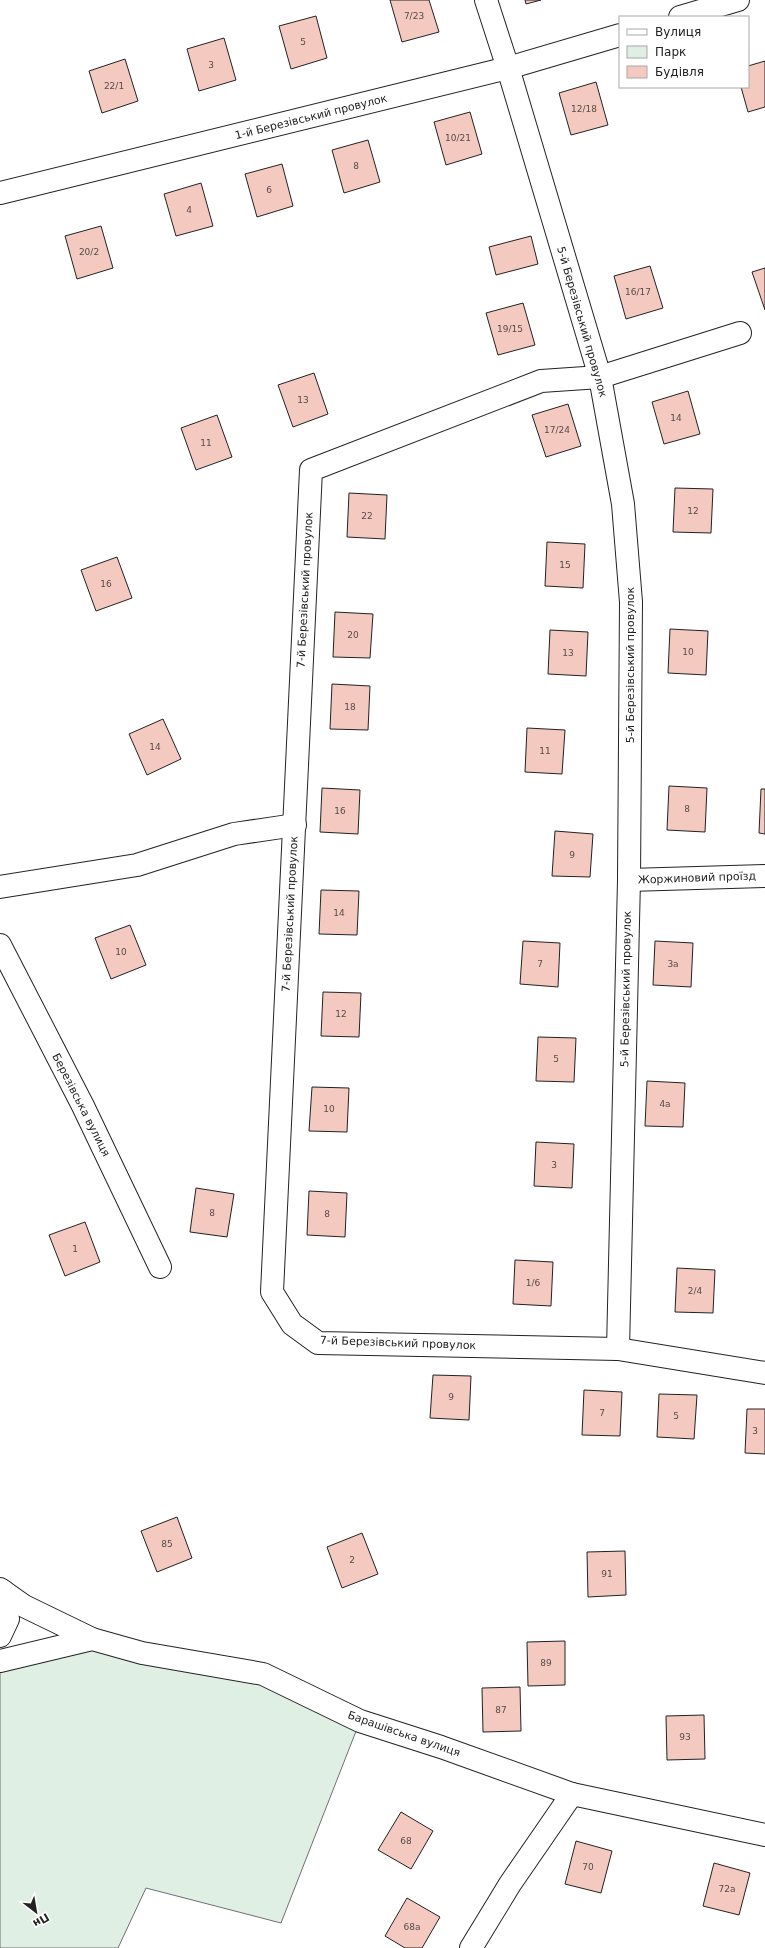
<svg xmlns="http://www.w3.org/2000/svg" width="765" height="1948" viewBox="0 0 765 1948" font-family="'DejaVu Sans',sans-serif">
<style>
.green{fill:#e0efe3;stroke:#6f6f6f}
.building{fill:#f3c9c0;stroke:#222}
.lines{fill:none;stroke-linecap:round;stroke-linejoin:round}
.minor-casing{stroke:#222;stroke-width:24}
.minor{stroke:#fff;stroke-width:22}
.labels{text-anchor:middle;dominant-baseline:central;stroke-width:3;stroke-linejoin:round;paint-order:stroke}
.number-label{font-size:9px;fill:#564c4a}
.street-label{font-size:11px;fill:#222;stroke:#fff}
</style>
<rect width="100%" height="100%" fill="#fff"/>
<path class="green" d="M92 1639 263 1674 360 1721 281 1923 146 1888 118 1948H0V1661Z"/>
<g class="building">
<path d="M390 0H429L439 32 402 42Z"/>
<path d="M525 0H541L526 4Z"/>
<path d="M316 16 327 58 291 69 279 26Z"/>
<path d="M224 38 236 80 199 91 187 49Z"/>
<path d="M125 59 138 101 102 113 89 71Z"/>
<path d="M765 61V107L748 112 741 87H748V66Z"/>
<path d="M596 82 608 125 571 135 559 93Z"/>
<path d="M470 112 482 154 446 165 434 122Z"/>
<path d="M368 140 380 182 344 193 332 150Z"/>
<path d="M282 164 293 206 257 217 245 174Z"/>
<path d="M201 183 213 226 176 236 164 194Z"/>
<path d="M101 226 113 268 77 279 65 236Z"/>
<path d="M531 236 538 264 496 275 489 247Z"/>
<path d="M650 266 663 308 626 319 614 276Z"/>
<path d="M765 268V310L752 272Z"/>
<path d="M523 303 535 345 498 355 486 313Z"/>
<path d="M314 373 328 414 293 427 278 385Z"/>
<path d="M688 391 700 434 664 444 652 402Z"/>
<path d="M568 404 581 446 546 457 532 415Z"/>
<path d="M217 415 232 457 196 470 181 428Z"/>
<path d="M675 488 713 489 711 533 673 532Z"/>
<path d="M349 493 387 495 385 539 347 537Z"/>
<path d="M547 542 585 544 583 588 545 586Z"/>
<path d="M117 557 132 598 96 611 81 570Z"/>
<path d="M335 612 373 614 370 658 333 657Z"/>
<path d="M670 629 708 631 706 675 668 673Z"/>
<path d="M550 630 588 632 586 676 548 674Z"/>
<path d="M332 684 370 686 368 730 330 729Z"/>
<path d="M163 719 181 759 147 775 129 734Z"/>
<path d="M527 728 565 730 562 774 525 772Z"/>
<path d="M669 786 707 788 705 832 667 830Z"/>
<path d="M322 788 360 790 358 834 320 832Z"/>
<path d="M761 789H765V834L759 833Z"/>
<path d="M555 831 593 834 590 877 552 876Z"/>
<path d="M321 890 359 891 357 935 319 934Z"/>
<path d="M130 925 146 965 111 979 95 938Z"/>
<path d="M523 941 560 943 558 987 520 984Z"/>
<path d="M655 941 693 943 691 987 653 985Z"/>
<path d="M323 992 361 993 359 1037 321 1036Z"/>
<path d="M538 1037 576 1038 574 1082 536 1081Z"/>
<path d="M647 1081 685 1083 683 1127 645 1126Z"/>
<path d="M312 1087 349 1088 347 1132 309 1131Z"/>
<path d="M536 1142 574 1144 572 1188 534 1186Z"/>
<path d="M196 1188 234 1194 227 1237 190 1232Z"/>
<path d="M309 1191 347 1193 345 1237 307 1235Z"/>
<path d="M85 1222 100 1262 65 1276 49 1235Z"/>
<path d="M515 1260 553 1262 551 1306 513 1304Z"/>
<path d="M677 1268 715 1270 713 1313 675 1312Z"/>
<path d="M433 1375 471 1376 469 1420 430 1418Z"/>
<path d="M584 1390 622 1392 620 1436 582 1435Z"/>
<path d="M659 1394 697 1395 694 1439 657 1437Z"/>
<path d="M747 1409H765V1454L745 1453Z"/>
<path d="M177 1517 192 1558 157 1572 141 1531Z"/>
<path d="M362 1533 378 1574 342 1588 327 1547Z"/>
<path d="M625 1551 626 1595 588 1597 587 1552Z"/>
<path d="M565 1641V1685L528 1686 527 1642Z"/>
<path d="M520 1687 521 1731 483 1732 482 1688Z"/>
<path d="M704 1715 705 1759 667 1760 666 1716Z"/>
<path d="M401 1812 433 1831 411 1869 378 1850Z"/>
<path d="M576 1841 612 1851 601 1893 565 1884Z"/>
<path d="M714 1863 750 1873 739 1915 703 1906Z"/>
<path d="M407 1898 440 1917 422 1948H405L385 1936Z"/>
</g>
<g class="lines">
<defs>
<g id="minor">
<path d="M486 0 508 68 600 377 623 504 631 602 629 880 618 1349"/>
<path d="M680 17 738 0"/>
<path d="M0 193 508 68 620 35"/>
<path d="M740 333 600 377 541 381 311 470 272 1292 292 1324 318 1343 618 1349 765 1373"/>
<path d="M629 880 765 876"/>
<path d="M0 887 137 865 234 834 295 825"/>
<path d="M0 945 83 1106 160 1267"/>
<path d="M0 1589 24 1606 92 1639"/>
<path d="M0 1636 8 1619 3 1591"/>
<path d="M0 1661 92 1639 142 1653 263 1674 360 1721 441 1747 572 1794 765 1835"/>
<path d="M471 1948 510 1884 572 1794"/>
</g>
</defs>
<use href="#minor" class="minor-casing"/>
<use href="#minor" class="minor"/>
</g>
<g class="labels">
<g class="number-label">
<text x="414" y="16">7/23</text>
<text x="303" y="42">5</text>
<text x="211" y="65">3</text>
<text x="114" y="86">22/1</text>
<text x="584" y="109">12/18</text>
<text x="458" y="138">10/21</text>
<text x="356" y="166">8</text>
<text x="269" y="190">6</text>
<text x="189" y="210">4</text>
<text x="89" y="252">20/2</text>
<text x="638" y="292">16/17</text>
<text x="510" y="329">19/15</text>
<text x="303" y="400">13</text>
<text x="676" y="418">14</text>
<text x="557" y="430">17/24</text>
<text x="206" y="443">11</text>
<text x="693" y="511">12</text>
<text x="367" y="516">22</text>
<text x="565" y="565">15</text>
<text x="106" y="584">16</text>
<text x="353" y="635">20</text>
<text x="688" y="652">10</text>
<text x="568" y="653">13</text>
<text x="350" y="707">18</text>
<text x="155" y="747">14</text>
<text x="545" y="751">11</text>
<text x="687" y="809">8</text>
<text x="340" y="811">16</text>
<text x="572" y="855">9</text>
<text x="339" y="913">14</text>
<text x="121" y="952">10</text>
<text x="540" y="964">7</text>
<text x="673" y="964">3а</text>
<text x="341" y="1014">12</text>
<text x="556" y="1059">5</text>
<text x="665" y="1104">4а</text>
<text x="329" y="1109">10</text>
<text x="554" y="1165">3</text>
<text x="212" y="1213">8</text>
<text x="327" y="1214">8</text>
<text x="75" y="1249">1</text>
<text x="533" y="1283">1/6</text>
<text x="695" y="1291">2/4</text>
<text x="451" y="1397">9</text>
<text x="602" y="1413">7</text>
<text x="676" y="1416">5</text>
<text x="755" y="1431">3</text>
<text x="167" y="1544">85</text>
<text x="352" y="1560">2</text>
<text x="607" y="1574">91</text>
<text x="546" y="1663">89</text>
<text x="501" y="1710">87</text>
<text x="685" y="1737">93</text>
<text x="406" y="1841">68</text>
<text x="588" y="1867">70</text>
<text x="727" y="1889">72а</text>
<text x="412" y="1927">68а</text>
</g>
<g class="street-label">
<text transform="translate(311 117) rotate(-14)">1-й Березівський провулок</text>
<text transform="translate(582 322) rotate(74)">5-й Березівський провулок</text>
<text transform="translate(305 590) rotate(-87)">7-й Березівський провулок</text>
<text transform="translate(630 665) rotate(-90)">5-й Березівський провулок</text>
<text transform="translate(697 878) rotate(-2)">Жоржиновий проїзд</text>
<text transform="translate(290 914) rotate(-87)">7-й Березівський провулок</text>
<text transform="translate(626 989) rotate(-89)">5-й Березівський провулок</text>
<text transform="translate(81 1105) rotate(63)">Березівська вулиця</text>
<text transform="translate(398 1343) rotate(2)">7-й Березівський провулок</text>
<text transform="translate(404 1734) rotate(19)">Барашівська вулиця</text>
</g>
</g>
<rect x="619" y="16" width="130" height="72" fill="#ffffff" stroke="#a7a7a7"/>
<rect x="627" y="29" width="20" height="6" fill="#ffffff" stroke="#a7a7a7"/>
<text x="655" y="36" font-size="12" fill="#222222">Вулиця</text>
<rect x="627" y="46" width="20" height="12" fill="#e0efe3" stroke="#a7a7a7"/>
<text x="655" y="56" font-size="12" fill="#222222">Парк</text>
<rect x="627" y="66" width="20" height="12" fill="#f3c9c0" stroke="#a7a7a7"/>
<text x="655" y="76" font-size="12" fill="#222222">Будівля</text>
<g transform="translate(36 1912) rotate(149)" stroke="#ffffff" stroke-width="3" paint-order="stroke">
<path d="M0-3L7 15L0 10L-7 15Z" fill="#222222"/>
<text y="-6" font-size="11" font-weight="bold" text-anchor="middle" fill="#222222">Пн</text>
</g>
</svg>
